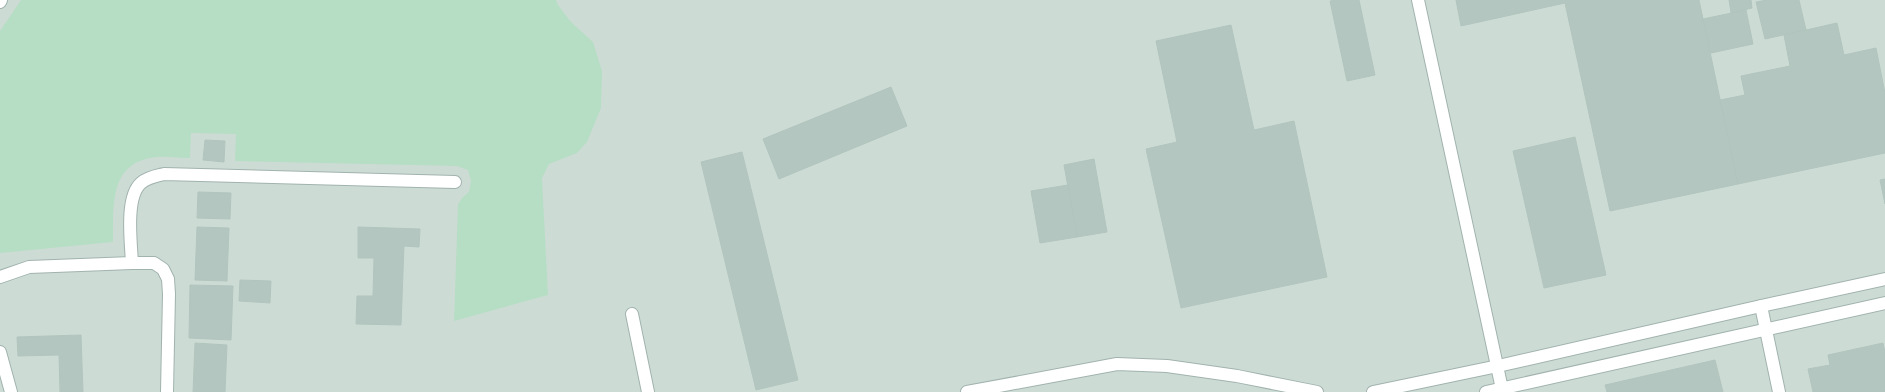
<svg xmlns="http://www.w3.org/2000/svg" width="1885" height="392" viewBox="0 0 1885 392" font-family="Jost,sans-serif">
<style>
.built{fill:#cddbd5}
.green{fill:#b6dec4}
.building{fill:#b4c6c0;stroke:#b1c5be}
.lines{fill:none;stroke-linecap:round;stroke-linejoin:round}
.minor-casing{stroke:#a1b3ae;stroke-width:14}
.minor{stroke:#fff;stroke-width:12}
</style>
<rect width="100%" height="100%" fill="#deebe6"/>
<rect class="built" x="0" y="0" width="1885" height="392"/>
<path class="green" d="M21 0H556L558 5 571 22 593 42 602 71 601 108 587 142 577 153 549 164 542 178 548 295 454 321 458 204 463 197 469 192 471 181 468 170 457 166 235 161 236 134 191 133 190 158C178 158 162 155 150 158 108 166 114 210 113 242L0 253V31Z"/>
<g class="building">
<path d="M1336 0H1359L1375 75 1347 81 1330 1Z"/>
<path d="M1456 0H1699L1738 184 1610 211 1565 3 1461 26Z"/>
<path d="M1729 0H1751L1752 8 1731 13Z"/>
<path d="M1767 0H1799L1806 30 1765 39 1756 2Z"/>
<path d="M1746 10 1753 44 1711 53 1703 19Z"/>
<path d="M1837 23 1844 55 1876 48 1885 93V153L1738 184 1720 100 1745 95 1741 76 1790 66 1784 35Z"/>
<path d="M1231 25 1254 130 1294 121 1327 277 1181 308 1146 149 1177 142 1156 41Z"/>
<path d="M891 87 907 126 779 179 763 139Z"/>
<path d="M1575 137 1606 275 1544 288 1513 151Z"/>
<path d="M205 140 225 141 224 162 203 160Z"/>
<path d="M742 152 798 380 756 390 701 162Z"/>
<path d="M1094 159 1107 232 1077 237 1064 165Z"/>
<path d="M1885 179V204L1880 180Z"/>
<path d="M1068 185 1077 237 1040 243 1031 191Z"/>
<path d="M198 192 231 193 230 219 197 218Z"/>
<path d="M197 227 229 228 227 281 195 280Z"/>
<path d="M358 227 420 229 419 247 404 246 401 325 356 324 357 296H373L374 258H358Z"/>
<path d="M240 280 271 281 270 303 239 301Z"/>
<path d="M190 285 233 286 231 340 189 338Z"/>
<path d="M81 335 83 392H60L59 355 18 356 17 337Z"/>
<path d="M195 343 227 345 225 392H193Z"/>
<path d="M1883 343 1885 352V392H1813L1808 369 1830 365 1828 355Z"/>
<path d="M1715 360 1723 392H1607L1605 385Z"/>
</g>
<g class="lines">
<defs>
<g id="minor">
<path d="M1418 0 1502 389"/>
<path d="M0 2 1 0"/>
<path d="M132 263C131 242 125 197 141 183 148 177 156 176 164 174L455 182"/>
<path d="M0 277 29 267 132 263H154L163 269 168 279 169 294 167 392"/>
<path d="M1761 306 1779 392"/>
<path d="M632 314 648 392"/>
<path d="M0 352 11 392"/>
<path d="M967 392 1117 364 1167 366 1237 376 1317 392"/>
<path d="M1373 392 1498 366 1761 306 1885 279"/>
<path d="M1486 392 1885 303"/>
</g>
</defs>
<use href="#minor" class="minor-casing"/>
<use href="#minor" class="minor"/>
</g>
</svg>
